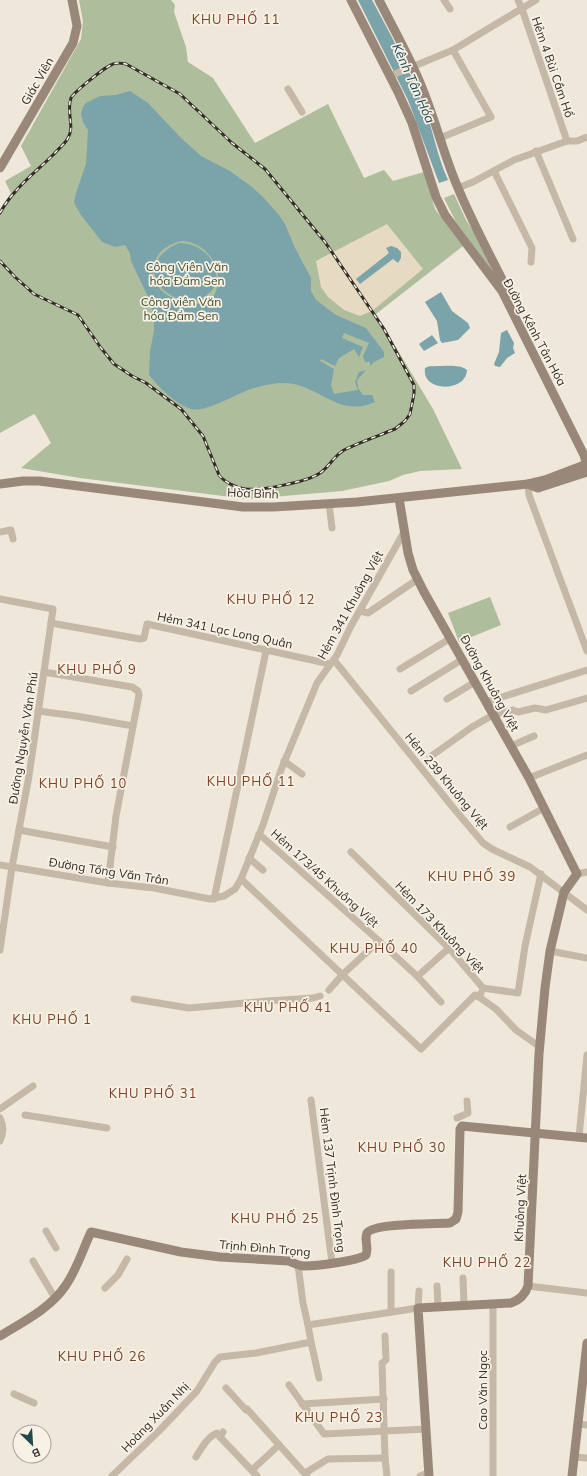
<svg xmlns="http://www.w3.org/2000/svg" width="587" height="1476" viewBox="0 0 587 1476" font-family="Mulish,sans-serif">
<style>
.green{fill:#aebd9b}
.plaza{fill:#e6dac2}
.water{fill:#7ba3aa;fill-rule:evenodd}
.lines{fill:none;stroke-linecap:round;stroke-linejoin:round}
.street{stroke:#c6b8a7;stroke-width:7}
.secondary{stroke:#998879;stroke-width:9}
.rail-casing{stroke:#332c27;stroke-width:3}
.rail{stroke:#f7f1e6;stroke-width:1.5;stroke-dasharray:4.5;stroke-linecap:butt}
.labels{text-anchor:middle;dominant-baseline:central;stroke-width:3.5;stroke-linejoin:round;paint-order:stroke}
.street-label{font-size:12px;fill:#332c27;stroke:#f7f1e6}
.park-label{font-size:12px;fill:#3f4f2d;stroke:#f7f1e6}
.neighbourhood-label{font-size:13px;letter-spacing:1px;fill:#7c4326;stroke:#f7f1e6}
.water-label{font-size:13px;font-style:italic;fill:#204951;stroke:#f7f1e6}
</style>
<rect width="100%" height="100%" fill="#efe7da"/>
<g class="green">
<path d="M79 0H171L175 5 174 12 186 47 188 62 213 78 255 143 328 104 364 178 384 170 393 181 424 172 435 209 463 246 376 314 433 409 462 469 420 471 403 475 389 481 342 491 247 499 80 478 21 468 51 443 36 416 34 414 0 433V209L11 193 5 181 31 166 21 146 81 39 83 21Z"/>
<path d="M454 194 466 220 495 265 499 280 456 222 444 198Z"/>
<path d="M490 597 501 625 459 642 448 613Z"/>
</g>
<path class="plaza" d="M387 224 423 269 372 311 360 316 344 310 328 297 321 287 316 261Z"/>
<g class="water">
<path d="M358 0H372C390 33 408 67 422 102 433 127 436 154 448 180L439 183 408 100Z"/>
<path d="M130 91 148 103 181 138 201 156 230 171 252 187 264 198 279 215 285 224 295 248 311 278V291L316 300 336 315 366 328 384 352V357L374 362 370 366V362H365L363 356 369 343 344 333 342 338 363 347 359 357 354 349 339 358 335 366 321 359 320 361 334 369 331 385 334 394 358 390 355 382 359 372 366 370 357 380 358 388 363 395H372L375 402C338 419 318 383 284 383 272 383 259 386 248 390 235 395 204 413 191 409 175 404 159 387 149 375L150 351 154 331V318L151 303 131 261 130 253 125 245 115 247 102 242 81 215 74 203 76 193 86 164 88 130 83 122 81 114 83 107 86 103 100 96 116 95ZM182 241C206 242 225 268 216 291 205 321 135 294 157 257 162 248 172 243 182 241Z"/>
<path d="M179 243C200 242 222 262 215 285 214 288 213 290 210 292 184 321 119 270 179 243Z"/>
<path d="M391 246 397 248 401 252V258L398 263 393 259 360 284 356 279 389 253 386 248Z"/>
<path d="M441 292 452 311 468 323 470 328 458 340 442 343 440 340 437 321 425 302Z"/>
<path d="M507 330 514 343 513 348 515 353 507 358 500 367 495 366 494 364 499 352 501 333Z"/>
<path d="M432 335 438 343 424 351 419 344Z"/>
<path d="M430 366C441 367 458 363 467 370 466 393 421 392 425 368Z"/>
</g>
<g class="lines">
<g class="street">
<path d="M444 0 450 9"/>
<path d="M518 0 522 9 567 141"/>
<path d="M390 76 453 50 536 0"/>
<path d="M288 89 302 112"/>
<path d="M440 138 491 117 453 50"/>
<path d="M536 151 573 239"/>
<path d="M494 171 532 248 531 262"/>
<path d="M458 188 473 182 514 160 567 141H577L587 137"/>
<path d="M528 484 529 495 587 651"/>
<path d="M329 503 332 528"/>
<path d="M0 532 11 530 13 539"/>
<path d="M0 599 53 609 51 623 140 639 144 638 147 624 330 664"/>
<path d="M360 611 368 613 418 579"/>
<path d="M334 660 451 805 483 843 492 849 530 867 587 910"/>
<path d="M400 669 451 638"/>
<path d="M44 672 132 687 138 691 139 695 116 816 108 883"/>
<path d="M411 691 463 659"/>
<path d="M447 699 475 682"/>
<path d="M486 702 587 670"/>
<path d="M38 711 76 716 133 726"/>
<path d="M511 746 534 736"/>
<path d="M430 757 472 727 493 715 513 710 518 712 535 708 546 710 587 698"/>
<path d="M284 761 302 774"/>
<path d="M529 778 587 755"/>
<path d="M510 827 544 808"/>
<path d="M19 830 113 847"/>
<path d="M259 834 379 941 417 976 419 975 449 948"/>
<path d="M351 852 449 948 483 988"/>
<path d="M249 858 263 870"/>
<path d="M0 865 108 883 154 888 210 899 224 896 235 889 241 879 263 825 281 770 317 683 337 655 351 626 404 532"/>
<path d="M577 874 587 872"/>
<path d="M241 879 421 1049 475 995 479 997"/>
<path d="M214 899 266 651"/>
<path d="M0 950 12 867 29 776 51 623"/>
<path d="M550 951 587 958"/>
<path d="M417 976 441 1002"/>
<path d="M483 988 518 993 525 946 541 874"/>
<path d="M329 990 343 974 379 941"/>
<path d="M481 993 479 997 496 1009 516 1030 540 1047"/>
<path d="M134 999 189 1008 267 1001 313 998 320 996"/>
<path d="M311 1100 332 1263"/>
<path d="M0 1109 33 1086"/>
<path d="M25 1115 107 1128"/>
<path d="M0 1118C4 1126 4 1133 0 1141"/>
<path d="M457 1118 468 1113 467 1101"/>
<path d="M579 1137 587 1055"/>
<path d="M46 1231 56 1248"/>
<path d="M33 1261 55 1298"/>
<path d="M298 1265 303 1303 308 1325"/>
<path d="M391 1272V1312"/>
<path d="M463 1278 464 1305"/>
<path d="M437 1286 438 1307"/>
<path d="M528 1286 587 1293"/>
<path d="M105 1288 118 1275 127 1259"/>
<path d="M385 1336 386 1360 382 1363 385 1458 387 1476"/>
<path d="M311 1342 319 1378"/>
<path d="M289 1385 324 1434 426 1429"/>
<path d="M226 1388 246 1410"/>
<path d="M14 1394 34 1403"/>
<path d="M302 1404 384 1399"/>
<path d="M247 1409 307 1476"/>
<path d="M578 1424 587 1425"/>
<path d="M223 1432 220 1437 257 1476"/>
<path d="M196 1457C201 1449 207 1437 217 1433L220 1437"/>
<path d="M575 1457 587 1458"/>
<path d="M252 1470 279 1445"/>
<path d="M305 1473 328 1459 385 1458"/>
<path d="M112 1476 159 1431 197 1391 215 1362 220 1357 256 1353 311 1342 308 1325 418 1308 419 1291"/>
<path d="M420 1476 428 1473"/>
<path d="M493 1476V1304"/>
</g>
<g class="secondary">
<path d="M351 0 398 92 412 123 436 197 445 215 502 291 584 455 587 465"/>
<path d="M379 0C394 30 411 59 423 90 436 122 444 156 458 188 473 224 492 259 510 295"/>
<path d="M0 168 73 43 77 26 72 0"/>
<path d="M0 484 23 481H39L243 507H273L357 502 528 484 545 480 587 464"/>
<path d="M528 484 538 488 587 472"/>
<path d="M399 498 408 553 413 570 424 592 529 778 577 874 564 892 550 951 545 988 539 1054 528 1286C525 1295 520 1300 511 1303L418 1308 429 1476"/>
<path d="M0 1336C23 1322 51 1308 66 1285 77 1269 83 1249 91 1232L181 1252 220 1257 289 1261C294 1263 298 1266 304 1266 316 1266 357 1261 366 1255 369 1248 364 1240 367 1233 373 1223 436 1224 450 1223L456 1219 458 1212 460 1129 462 1126 587 1138"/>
<path d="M572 1476 587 1343"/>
</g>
<defs>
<path id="rail" d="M0 213C13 189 35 173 54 154 58 149 65 144 68 138 75 127 66 111 71 98 74 92 104 68 111 65 115 62 121 63 126 64L180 94 232 143 265 169 325 242 384 329 414 385V394L410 414 405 421 395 429C378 436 360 442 344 450 334 456 329 467 320 473 307 482 261 491 245 489 237 488 224 482 219 475L203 436 181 409 146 383 132 376 114 364 101 348 78 315 34 294 15 277 0 261"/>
</defs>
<use href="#rail" class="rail-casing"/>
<use href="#rail" class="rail"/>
</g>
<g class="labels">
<g class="street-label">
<text transform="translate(553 67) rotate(71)">Hẻm 4 Bùi Cầm Hổ</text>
<text transform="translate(37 81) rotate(-60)">Giác Viên</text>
<text transform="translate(535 332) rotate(62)">Đường Kênh Tân Hóa</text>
<text transform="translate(253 493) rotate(2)">Hòa Bình</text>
<text transform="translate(350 605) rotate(-61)">Hẻm 341 Khuông Việt</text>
<text transform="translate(225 630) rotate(12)">Hẻm 341 Lạc Long Quân</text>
<text transform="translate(490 683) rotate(61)">Đường Khuông Việt</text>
<text transform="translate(23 738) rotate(-81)">Đường Nguyễn Văn Phú</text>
<text transform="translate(447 781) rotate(50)">Hẻm 239 Khuông Việt</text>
<text transform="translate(109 871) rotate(9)">Đường Tống Văn Trân</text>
<text transform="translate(325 878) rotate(42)">Hẻm 173/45 Khuông Việt</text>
<text transform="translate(440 927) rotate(46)">Hẻm 173 Khuông Việt</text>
<text transform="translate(333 1180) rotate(83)">Hẻm 137 Trịnh Đình Trọng</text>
<text transform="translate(520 1208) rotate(-87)">Khuông Việt</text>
<text transform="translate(265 1248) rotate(5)">Trịnh Đình Trọng</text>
<text transform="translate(482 1390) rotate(-90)">Cao Văn Ngọc</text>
<text transform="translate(155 1417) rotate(-46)">Hoàng Xuân Nhị</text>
</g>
<g class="park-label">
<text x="187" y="266">Công Viên Văn<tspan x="187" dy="14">hóa Đầm Sen</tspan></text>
<text x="181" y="301">Công viên Văn<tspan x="181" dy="14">hóa Đầm Sen</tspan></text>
</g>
<g class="neighbourhood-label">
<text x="236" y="19">KHU PHỐ 11</text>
<text x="271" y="599">KHU PHỐ 12</text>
<text x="97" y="669">KHU PHỐ 9</text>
<text x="251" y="781">KHU PHỐ 11</text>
<text x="83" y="783">KHU PHỐ 10</text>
<text x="472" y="876">KHU PHỐ 39</text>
<text x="374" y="948">KHU PHỐ 40</text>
<text x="288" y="1007">KHU PHỐ 41</text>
<text x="52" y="1019">KHU PHỐ 1</text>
<text x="153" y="1093">KHU PHỐ 31</text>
<text x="402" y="1147">KHU PHỐ 30</text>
<text x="275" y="1218">KHU PHỐ 25</text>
<text x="487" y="1262">KHU PHỐ 22</text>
<text x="102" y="1356">KHU PHỐ 26</text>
<text x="339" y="1417">KHU PHỐ 23</text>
</g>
<g class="water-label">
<text transform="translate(414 83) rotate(66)">Kênh Tân Hóa</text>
</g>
</g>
<g transform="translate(32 1444) rotate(155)"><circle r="19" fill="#f7f1e6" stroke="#a9a29a"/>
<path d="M0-3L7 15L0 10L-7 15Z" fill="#204951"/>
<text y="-6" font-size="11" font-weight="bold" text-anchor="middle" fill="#332c27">B</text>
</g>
</svg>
